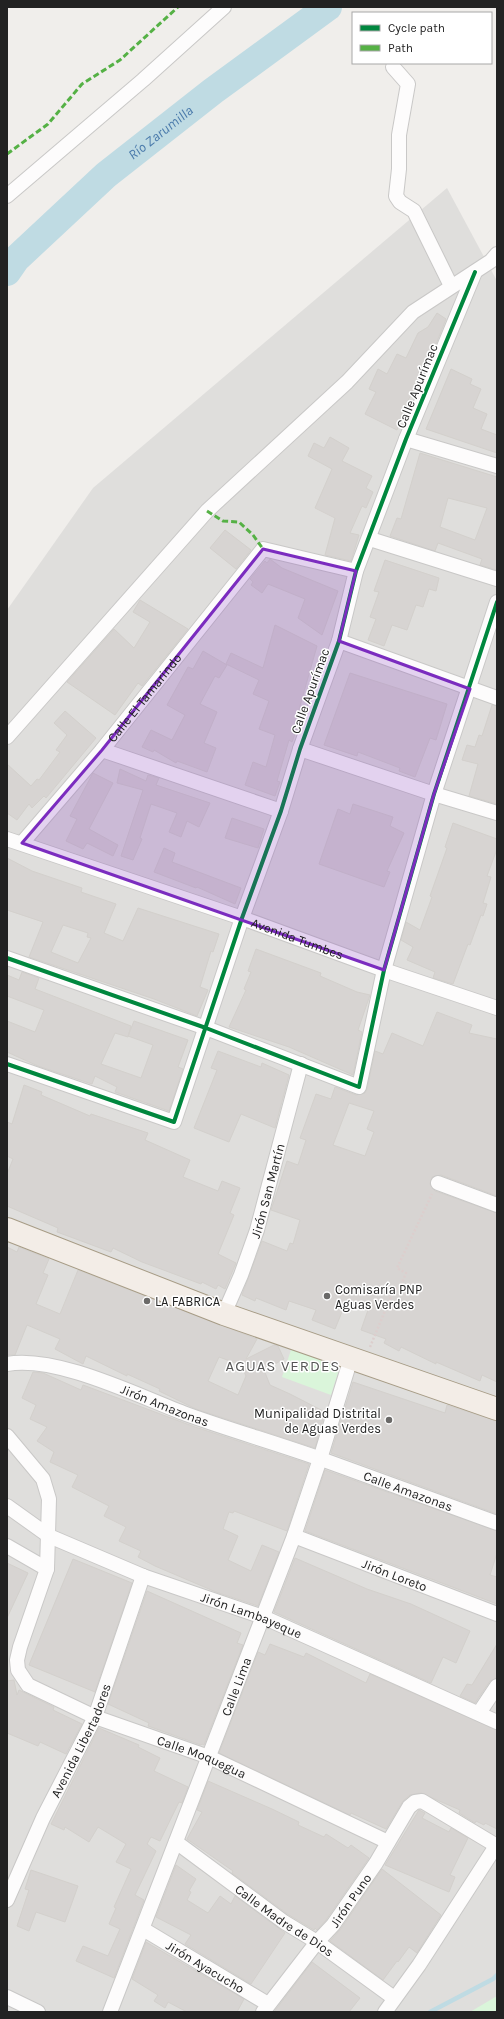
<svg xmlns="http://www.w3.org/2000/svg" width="504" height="2019" viewBox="0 0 504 2019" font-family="Karla,sans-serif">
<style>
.residential{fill:#dfdedc}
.park{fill:#daf5da}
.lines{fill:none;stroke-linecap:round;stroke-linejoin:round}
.stream{stroke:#bfdbe3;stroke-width:4.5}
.river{stroke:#bfdbe3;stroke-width:28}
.building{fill:#d7d4d2;stroke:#d3d0cc;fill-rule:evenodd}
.minor-casing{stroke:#c9c8c7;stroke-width:16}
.primary-casing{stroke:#a79c86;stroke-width:24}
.path{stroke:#dccecd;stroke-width:2.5;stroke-dasharray:2 2;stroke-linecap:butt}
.minor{stroke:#fdfcfc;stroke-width:14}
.primary{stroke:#f3ede7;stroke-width:22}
.quiet{stroke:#55b145;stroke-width:3;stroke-dasharray:6 3;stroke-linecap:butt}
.cycleway-casing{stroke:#fff;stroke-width:6}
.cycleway{stroke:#00873e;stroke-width:4}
.marked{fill:#7b2cbf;fill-opacity:0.2;stroke:#7b2cbf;stroke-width:3;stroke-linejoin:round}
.poi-dot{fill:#6a6968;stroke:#fff;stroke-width:1.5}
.labels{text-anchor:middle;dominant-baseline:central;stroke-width:3;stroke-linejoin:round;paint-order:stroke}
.street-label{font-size:13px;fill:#222;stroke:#fff}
.poi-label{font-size:13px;fill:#222;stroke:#fff;text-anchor:start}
.water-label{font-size:14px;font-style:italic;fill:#4a7aab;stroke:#fff}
.quarter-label{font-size:15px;letter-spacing:1px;fill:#555;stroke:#fff}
</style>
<rect width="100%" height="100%" fill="#f0eeeb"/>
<path class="residential" d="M447 188 497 281V2012H7V610L93 488Z"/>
<g class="park">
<path d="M293 1344 341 1363 331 1395 282 1377Z"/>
<path d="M497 1996V2012H470Z"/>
</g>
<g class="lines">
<path class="stream" d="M430 2012 493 1979 497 1975"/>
<path class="river" id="s1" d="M7 272 16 259 106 175 213 91 328 7"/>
</g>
<g class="building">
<path d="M437 313 446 319 432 354 429 352 418 375 420 376 401 415 403 416 397 430 365 414 376 392 369 389 378 369 387 374 397 354 406 358 418 333 428 327Z"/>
<path d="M451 369 472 379 470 384 481 389 473 408 487 414 481 429 497 435V453L426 429Z"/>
<path d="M330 437 349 448 342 461 372 476 366 488 373 492 366 508 362 506 350 533 359 535 351 561 325 555 335 518 315 508 332 469 308 456 314 443 324 448Z"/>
<path d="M420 453 497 477V570L480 565 482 559 438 543 435 551 390 536 397 518 401 519ZM448 498 487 508 475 540 440 527Z"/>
<path d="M225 530 251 550 236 569 210 548Z"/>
<path d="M270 559 282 568 338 591 322 635 298 618 305 599 268 584 262 593 251 585 253 582 250 579 265 561 267 563Z"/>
<path d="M385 560 439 578 436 591 429 589 423 607 416 605 407 630 392 625 384 646 368 640 376 619 370 617 379 592 374 591Z"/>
<path d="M140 600 188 629 142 686 138 683 115 715 67 682 114 629 134 648 150 622 133 612Z"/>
<path d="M275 625 317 646 298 713 303 714 292 742 289 740 277 781 280 782 275 796 245 785 253 762 266 767 275 735 259 729 269 701 253 694 259 680 226 664 231 653 263 668Z"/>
<path d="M203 651 227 665 219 678 215 676 200 704 217 712 204 743 216 748 207 772 177 761 176 763 154 750 153 752 142 747 151 730 172 740 185 715 167 705 188 667 193 669Z"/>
<path d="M350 673 447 704 436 740 430 738 415 777 399 771 400 768 358 752 357 756 324 745Z"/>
<path d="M492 705 497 706V804L469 796 478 764 462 760 467 745 475 747 479 735 482 736Z"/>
<path d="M65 711 96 738 46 798 44 796 32 808 29 804 17 820 7 813V764L31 786 37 779 39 780 60 752 56 750 67 735 54 723Z"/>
<path d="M120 769 146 781 148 775 159 778 156 785 210 803 199 827 187 821 181 837 169 832 177 813 151 804 140 838 142 839 133 860 121 856 143 790 117 783Z"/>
<path d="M93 773 113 783 89 829 118 845 113 856 87 843 83 849 66 841 77 819 70 816Z"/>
<path d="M353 804 393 817 390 826 404 833 387 871 390 872 384 887 319 864 338 809 350 814Z"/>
<path d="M232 818 264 829 258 848 225 838Z"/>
<path d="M453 823 497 839V849L487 876 491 877 483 903 487 904 483 916 481 915 470 945 468 944 453 984 433 978 435 972 407 960 413 947 401 940 406 922 420 930 432 897 430 896 447 848 445 847Z"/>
<path d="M164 848 175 853 172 862 241 888 235 904 197 887 196 888 154 872Z"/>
<path d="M7 858 32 871 82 888 81 892 116 904 104 933 123 941 138 908 219 934 213 952 211 951 200 987 208 990 197 1016 154 999 29 957 43 922 7 910ZM63 925 88 933 87 937 91 938 78 963 51 952Z"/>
<path d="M256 949 321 973 320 976 357 992 370 995 358 1030 362 1032 353 1075 289 1047 229 1027 246 990 244 989 251 972 248 971Z"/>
<path d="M22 972 39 978 35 989 131 1026 128 1037 115 1033 101 1064 141 1078 153 1045 128 1036 134 1021 188 1040 178 1067 183 1069 169 1111 115 1092 117 1087 95 1076 92 1084 38 1066 7 1052V1021L35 1032 44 1010 7 996V975L19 980Z"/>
<path d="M437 1012 472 1025 469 1033 497 1039V1196L441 1175 432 1177 430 1184 435 1191 497 1213V1382L482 1375 480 1381 436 1362V1364L401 1347 399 1351 384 1343 386 1339 361 1330 368 1310 346 1302 335 1329 312 1320 316 1310 289 1301 286 1310 256 1298 255 1301 242 1295 262 1241 287 1251 290 1243 293 1244 300 1220 271 1210 287 1161 298 1165 306 1140 300 1138 316 1094 331 1099 335 1087 356 1095 365 1093 367 1089 375 1051 383 1054 392 1033 423 1046ZM349 1103 374 1111 367 1129 374 1132 365 1156 333 1145Z"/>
<path d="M218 1051 261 1067 262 1063 289 1075 275 1128 241 1114 229 1142 194 1128 217 1070 211 1068Z"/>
<path d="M24 1085 42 1092 41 1095 90 1116 91 1114 148 1133 145 1140 190 1160 183 1177 218 1191 222 1181 240 1188 230 1213 234 1215 218 1254 236 1263 225 1289 218 1285 216 1289 202 1282 201 1284 142 1262 113 1248 111 1252 57 1232 58 1228 7 1206V1174L13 1159 7 1156V1122L12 1124Z"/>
<path d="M7 1247 17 1252 19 1247 49 1259 43 1273 48 1275 36 1304 60 1314 78 1270 257 1339 246 1359 274 1345 278 1346 284 1359 264 1370 270 1385 290 1394 325 1412 315 1448 196 1409 159 1391 160 1389 127 1374V1376L86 1356 83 1364 55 1349 60 1339 27 1325 15 1355H7ZM219 1357 241 1365 246 1376 238 1395 208 1381Z"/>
<path d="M33 1372 43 1373 81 1390 83 1385 195 1427 309 1464 287 1531 234 1511 233 1513 229 1512 223 1529 238 1536 228 1560 251 1571 262 1545 279 1552 258 1606 216 1592 155 1566 138 1557 141 1551 119 1541 126 1527 104 1516 109 1506 72 1487 78 1475 50 1462 54 1452 37 1441 47 1427 30 1419 36 1405 22 1398Z"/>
<path d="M353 1382 445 1413 447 1405 497 1421V1514L331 1453Z"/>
<path d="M325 1470 497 1531V1553L490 1575 497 1577V1604L305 1531Z"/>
<path d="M295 1558 367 1589 411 1604 470 1631 456 1663 443 1657 431 1683 274 1612Z"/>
<path d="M73 1559 132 1583 95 1692 29 1665Z"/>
<path d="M7 1563 28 1573 7 1618Z"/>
<path d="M147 1591 241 1633 237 1643 243 1645 204 1745 202 1744 201 1745 148 1726 149 1723 108 1704Z"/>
<path d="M270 1644 304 1657 306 1653 366 1683 370 1674 497 1730V1829L485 1823 484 1825 476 1821 475 1823 459 1813 460 1810 421 1793 410 1795 403 1801 386 1829 351 1813 350 1815 219 1753 258 1652 265 1655Z"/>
<path d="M497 1644V1678L490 1681 475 1703 460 1696 467 1684 472 1685Z"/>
<path d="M14 1680 17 1695 19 1690 54 1707 53 1710 82 1724 66 1754 40 1742 38 1746 7 1733V1681Z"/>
<path d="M99 1728 139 1745 138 1747 160 1758 154 1771 188 1787 182 1803 179 1802 160 1841 151 1837 147 1844 156 1851 135 1895 144 1900 114 1978 76 1961 83 1946 108 1956 120 1929 109 1924 116 1908 114 1907 131 1869 116 1862 126 1844 98 1827 89 1842 65 1827 64 1830 51 1824Z"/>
<path d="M208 1781 272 1809 299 1822 298 1825 324 1837 326 1834 348 1848 351 1845 369 1858 326 1920 317 1930 315 1928 314 1930 289 1915 232 1873 233 1871 187 1839 202 1812 197 1810Z"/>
<path d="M419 1810 425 1813 422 1818 449 1832 451 1828 468 1838 450 1875 455 1877 449 1892 385 1865Z"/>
<path d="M176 1865 196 1879 189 1891 191 1892 187 1900 208 1913 220 1896 231 1904 235 1896 285 1933 251 1984 185 1944 191 1935 156 1917Z"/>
<path d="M382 1869 441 1915 417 1953 409 1947 398 1962 397 1961 383 1980 330 1941 340 1930Z"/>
<path d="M31 1870 78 1886 65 1922 36 1912 29 1931 17 1926 29 1890 25 1889Z"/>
<path d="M146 1942 244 1999 237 2012H187L168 2002 165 2008 154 2001 158 1995 132 1979Z"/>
<path d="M312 1962 360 1998 349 2012H274Z"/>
</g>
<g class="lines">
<defs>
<g id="minor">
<path d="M393 67 408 84 399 135V169L396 196 400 202 414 211 451 286"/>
<path d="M7 196 143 80 224 7"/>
<path d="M406 439 497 466"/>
<path d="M370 539 497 579"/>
<path d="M339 641 497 698"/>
<path d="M7 737 207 511 347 382 413 312 491 261 497 254"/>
<path d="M300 749 434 794 497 813"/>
<path d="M102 750 281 811"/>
<path id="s2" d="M7 839 242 918 384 970 497 1008"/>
<path id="s3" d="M22 843 102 750 263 549 356 571"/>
<path d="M7 958 206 1028 359 1087 384 970 434 794 497 602"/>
<path d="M7 1064 174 1122 242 918 281 811 300 749 339 641 356 571 406 439 475 272"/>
<path d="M438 1183 497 1205"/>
<path id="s4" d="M224 1314 241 1275 257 1230 301 1064"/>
<path id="s5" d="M7 1364C57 1355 138 1396 186 1414 230 1430 276 1443 321 1459 380 1480 438 1502 497 1523"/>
<path id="s6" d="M7 1436 43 1479 49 1499 47 1569 20 1647 17 1660 18 1670 28 1685 95 1717 209 1757 388 1842"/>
<path id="s7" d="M7 1506 49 1536 143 1576 263 1617 497 1722"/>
<path id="s8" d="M294 1536 497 1614"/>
<path d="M7 1546 47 1569"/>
<path d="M479 1713 497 1686"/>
<path id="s9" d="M176 1842 284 1922 317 1942 394 1998"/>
<path id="s10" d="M7 1900 43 1818 95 1717 143 1576"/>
<path id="s11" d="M143 1929 268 2004"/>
<path d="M7 1997 38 2012"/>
<path id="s12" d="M110 2012 294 1536 320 1459 351 1358"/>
<path id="s13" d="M263 2012 317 1942 333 1925 376 1863 409 1807 415 1802 422 1801 497 1846"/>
<path d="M385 2012 419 1965 496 1846"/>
</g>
<path id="primary" d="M7 1229 224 1314 497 1409"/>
</defs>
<use href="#minor" class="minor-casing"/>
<use href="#primary" class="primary-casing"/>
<path class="path" d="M370 1347 394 1289 400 1288 406 1273 397 1268 432 1194"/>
<use href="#minor" class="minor"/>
<use href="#primary" class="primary"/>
<g class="quiet">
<path d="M7 154 48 124 82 84 120 60 178 7"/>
<path d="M207 511 223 521 239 522 253 535 263 549"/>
</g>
<defs>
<g id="cycleway">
<path d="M7 958 206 1028 359 1087 384 970 434 794 497 602"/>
<path d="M7 1064 174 1122 242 918 281 811 300 749 339 641 356 571 406 439 475 272"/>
</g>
</defs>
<use href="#cycleway" class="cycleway-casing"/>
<use href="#cycleway" class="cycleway"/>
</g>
<path class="marked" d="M263 549 356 571 339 641 470 689 434 794 384 970 22 843 102 750Z"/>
<g class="poi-dot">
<circle cx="327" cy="1296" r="4"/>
<circle cx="147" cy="1301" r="4"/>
<circle cx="389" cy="1420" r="4"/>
</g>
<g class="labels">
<g class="street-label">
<text transform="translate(417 386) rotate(-68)">Calle Apurímac</text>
<text transform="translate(310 691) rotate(-70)">Calle Apurímac</text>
<text stroke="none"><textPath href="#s3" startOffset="190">Calle El Tamarindo</textPath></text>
<text stroke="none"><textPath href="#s2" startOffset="307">Avenida Tumbes</textPath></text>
<text stroke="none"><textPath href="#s4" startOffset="131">Jirón San Martín</textPath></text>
<text stroke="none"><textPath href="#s5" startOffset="165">Jirón Amazonas</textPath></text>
<text stroke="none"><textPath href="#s5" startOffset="423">Calle Amazonas</textPath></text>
<text stroke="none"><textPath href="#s8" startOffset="108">Jirón Loreto</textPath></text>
<text stroke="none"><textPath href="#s7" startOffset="269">Jirón Lambayeque</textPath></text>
<text stroke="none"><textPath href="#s12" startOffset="349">Calle Lima</textPath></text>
<text stroke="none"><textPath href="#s10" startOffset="176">Avenida Libertadores</textPath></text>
<text stroke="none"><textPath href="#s6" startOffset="459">Calle Moquegua</textPath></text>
<text stroke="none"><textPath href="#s13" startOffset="142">Jirón Puno</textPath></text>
<text stroke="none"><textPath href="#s9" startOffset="134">Calle Madre de Dios</textPath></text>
<text stroke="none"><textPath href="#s11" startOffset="73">Jirón Ayacucho</textPath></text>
</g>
<g class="poi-label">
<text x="335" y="1289">Comisaría PNP<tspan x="335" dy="15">Aguas Verdes</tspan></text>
<text x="155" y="1301">LA FABRICA</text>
<text x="381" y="1413" text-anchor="end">Munipalidad Distrital<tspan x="381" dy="15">de Aguas Verdes</tspan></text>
</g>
<g class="water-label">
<text stroke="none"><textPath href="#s1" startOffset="208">Río Zarumilla</textPath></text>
</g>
<g class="quarter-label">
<text x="283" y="1366">AGUAS VERDES</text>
</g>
</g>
<rect width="504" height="2019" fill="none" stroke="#222222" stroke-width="16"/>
<rect x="352" y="12" width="140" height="52" fill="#ffffff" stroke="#a7a7a7"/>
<rect x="360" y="25" width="20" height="6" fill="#00873e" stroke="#a7a7a7"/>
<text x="388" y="32" font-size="12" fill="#222222">Cycle path</text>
<rect x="360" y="45" width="20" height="6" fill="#55b145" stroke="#a7a7a7"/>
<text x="388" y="52" font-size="12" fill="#222222">Path</text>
</svg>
